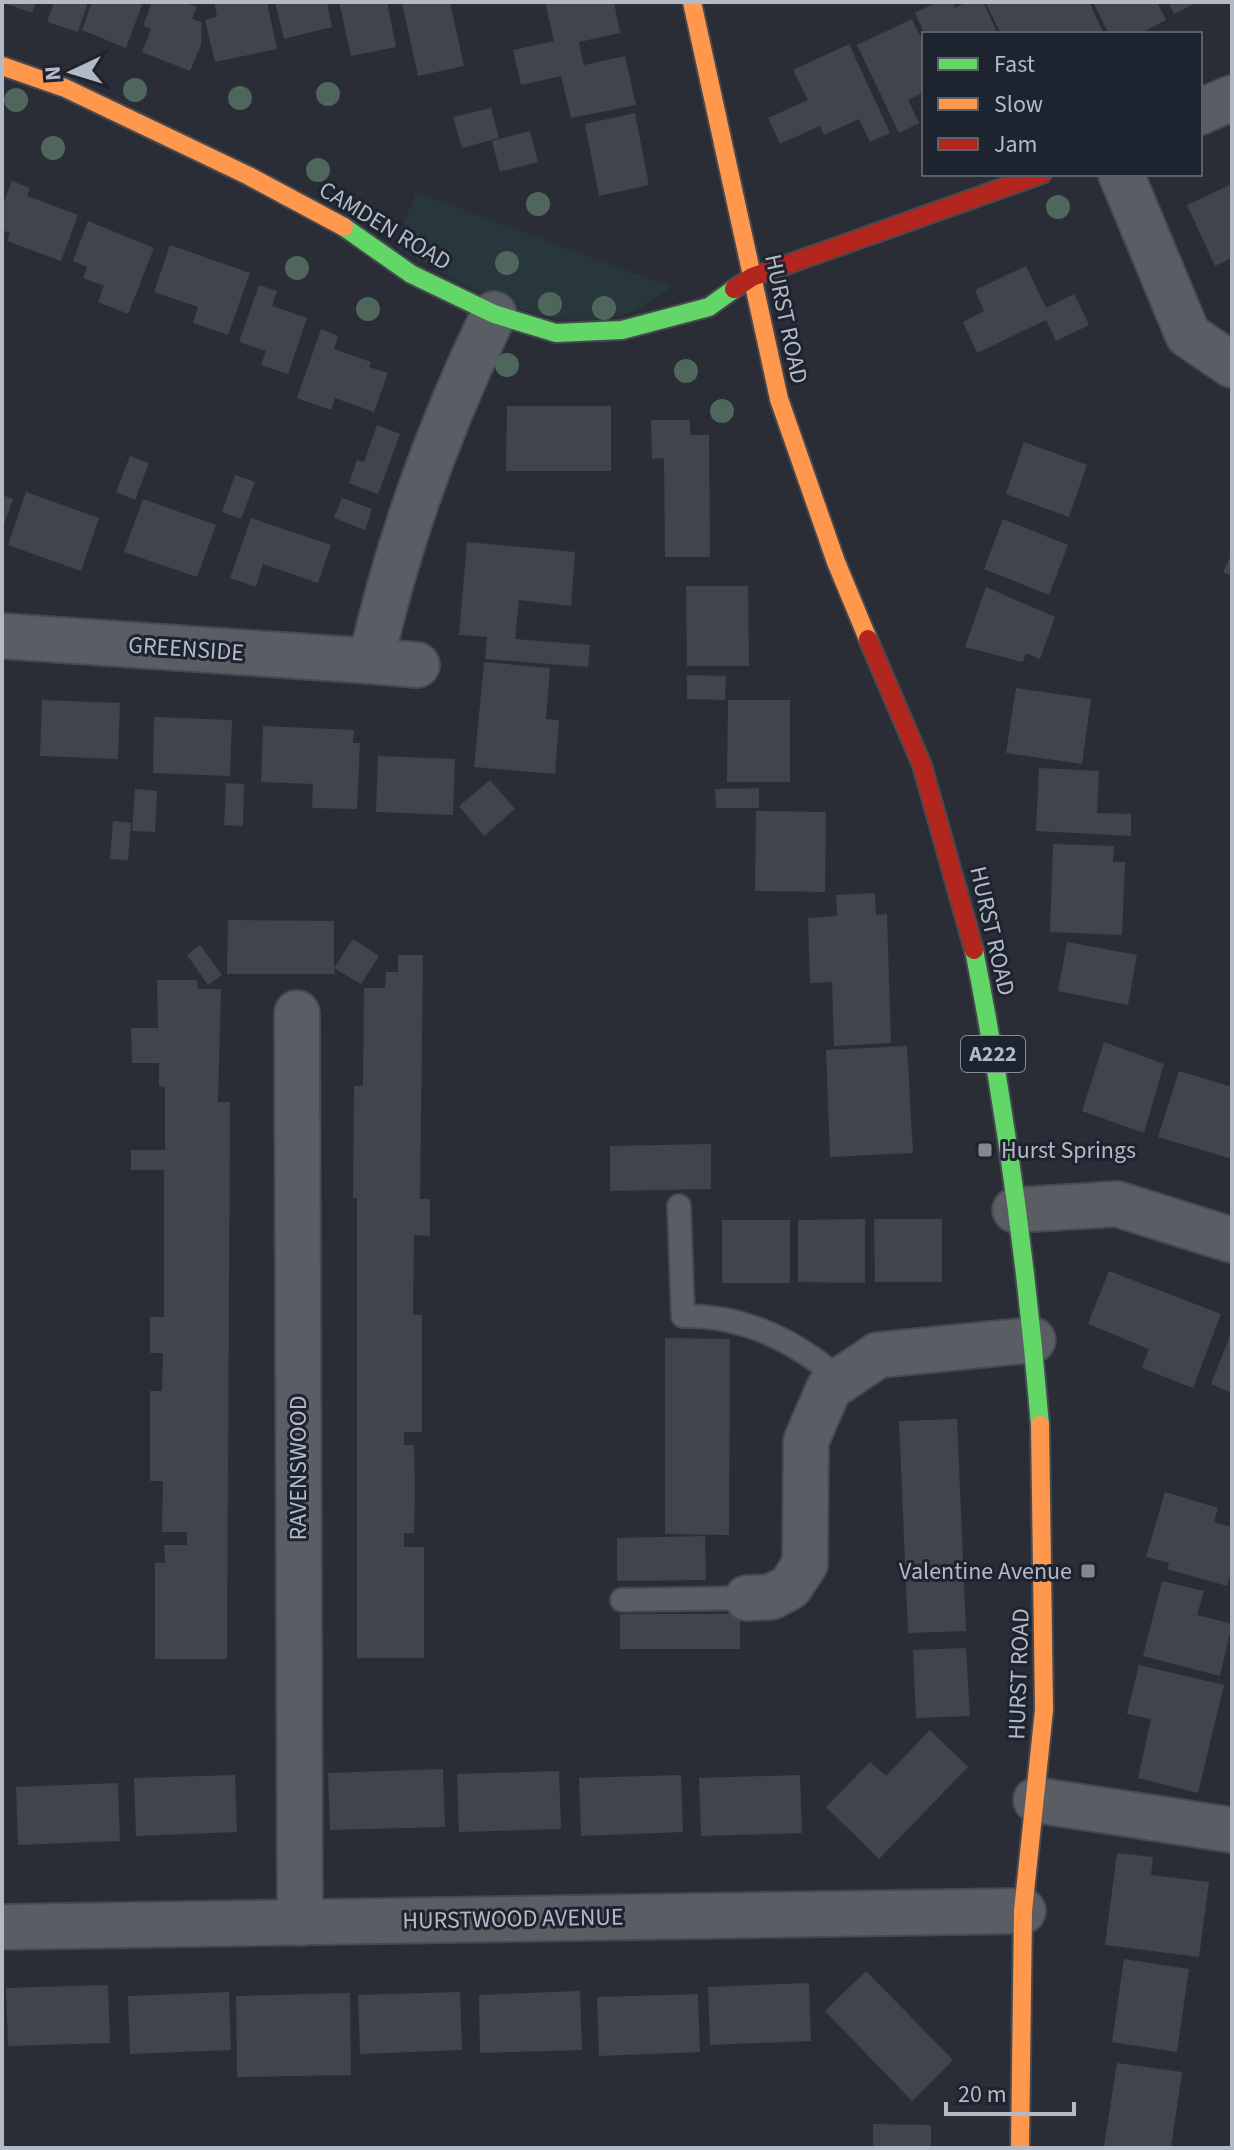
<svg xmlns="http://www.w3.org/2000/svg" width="1234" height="2150" viewBox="0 0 1234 2150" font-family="'Source Sans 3',sans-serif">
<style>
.green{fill:#28373b}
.building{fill:#41444a}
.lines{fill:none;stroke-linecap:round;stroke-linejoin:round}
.lane-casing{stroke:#46494f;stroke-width:26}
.street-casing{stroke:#46494f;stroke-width:48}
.fast-casing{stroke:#46494f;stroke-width:22}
.slow-casing{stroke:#46494f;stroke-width:22}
.jam-casing{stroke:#46494f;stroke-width:22}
.lane{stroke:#5a5d64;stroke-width:22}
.street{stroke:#5a5d64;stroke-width:44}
.fast{stroke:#63d668;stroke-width:18}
.slow{stroke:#ff974d;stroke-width:18}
.jam{stroke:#b3261e;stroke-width:18}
.tree{fill:#4f665c}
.poi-dot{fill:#848893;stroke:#1e2330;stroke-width:3}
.labels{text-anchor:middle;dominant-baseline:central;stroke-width:6;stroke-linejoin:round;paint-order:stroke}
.shield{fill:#1e2330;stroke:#878c99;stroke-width:2}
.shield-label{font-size:22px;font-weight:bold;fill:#b4b9c6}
.street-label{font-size:24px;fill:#b4b9c6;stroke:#1e2330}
.poi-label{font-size:24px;fill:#b4b9c6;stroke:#1e2330;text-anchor:start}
</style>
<rect width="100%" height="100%" fill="#2a2d35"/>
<path class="green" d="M416 192 671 287C659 295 646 306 634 311 547 342 469 286 395 247Z"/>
<g class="building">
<path d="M2 2H36L32 13Z"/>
<path d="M54 2H88L78 32 47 22Z"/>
<path d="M92 2H143L126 48 82 30Z"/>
<path d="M152 2H183L197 7 192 19 202 22 201 45 190 71 142 52 151 29 143 26Z"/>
<path d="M214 2H267L277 49 215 62 205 20 217 17Z"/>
<path d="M275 2H327L332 27 284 39Z"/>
<path d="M339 2H387L396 47 351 56Z"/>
<path d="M450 2 464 66 418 76 402 3Z"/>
<path d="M545 2H614L620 33 579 42 581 54 584 65 625 56 636 105 571 118 561 76 521 85 513 50 554 41Z"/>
<path d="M937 2H952L955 8 967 2H983L998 34H925L915 13Z"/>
<path d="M985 2H1089L1104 34H1001Z"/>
<path d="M1093 2H1157L1166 20 1139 34H1109Z"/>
<path d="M1168 2H1198L1174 14Z"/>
<path d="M912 19 924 44V92L908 100 919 123 899 133 857 45Z"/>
<path d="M849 44 890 133 870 142 859 119 824 135 820 126 780 144 768 118 808 100 793 70Z"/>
<path d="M491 108 499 138 462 148 453 117Z"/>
<path d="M635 113 649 185 599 196 585 124Z"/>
<path d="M530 131 538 162 500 172 492 141Z"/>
<path d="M12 181 30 188 27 196 78 215 61 261 7 241 10 233 2 230V207Z"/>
<path d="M1232 184V258L1215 266 1187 205Z"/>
<path d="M88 221 154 248 128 314 98 302 104 286 83 278 87 267 73 261Z"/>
<path d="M170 245 250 273 228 335 193 323 198 307 154 292Z"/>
<path d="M1026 266 1046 308 1074 294 1089 325 1056 341 1046 320 977 353 963 322 984 311 975 290Z"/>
<path d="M259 285 277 291 272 306 307 318 288 374 261 365 266 351 239 342Z"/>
<path d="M321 329 338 336 334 349 371 362 369 367 388 373 374 412 335 398 331 410 297 398Z"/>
<path d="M507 406H611V471H506Z"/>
<path d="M651 420H690V435H709L710 557H665L664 458 652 459Z"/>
<path d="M377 425 400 434 378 494 349 483 357 460 364 462Z"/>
<path d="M1024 442 1087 465 1069 517 1006 494Z"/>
<path d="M130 456 149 463 135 500 116 492Z"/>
<path d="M235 475 255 482 241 519 222 512Z"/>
<path d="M26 492 99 518 81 571 8 545Z"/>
<path d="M2 495 13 499 2 529Z"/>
<path d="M342 498 372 509 365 530 334 518Z"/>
<path d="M143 499 216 525 197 577 124 552Z"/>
<path d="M251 518 331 545 318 583 263 564 256 587 230 578Z"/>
<path d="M1003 519 1068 545 1049 595 984 569Z"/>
<path d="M467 542 575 552 571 606 519 600 515 639 590 645 588 667 485 659 487 637 459 635Z"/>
<path d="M1232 553V576L1223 572Z"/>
<path d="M686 586H748L749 666H687Z"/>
<path d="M986 587 1055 617 1040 659 1026 653 1023 662 965 647Z"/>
<path d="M484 662 550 668 546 719 559 720 555 774 474 767Z"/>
<path d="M687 675 726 676 725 700 687 699Z"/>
<path d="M1016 688 1091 699 1082 764 1006 753Z"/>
<path d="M42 700 120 703 118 759 40 756Z"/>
<path d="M728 700H790V782H727Z"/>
<path d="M154 717 232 720 230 776 153 773Z"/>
<path d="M263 726 354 730 353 743H360L357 809 312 808 313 784 261 782Z"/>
<path d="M378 756 455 759 453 815 376 812Z"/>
<path d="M1039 768 1099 771 1097 813 1131 814V836L1036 831Z"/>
<path d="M490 780 515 809 484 836 459 806Z"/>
<path d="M226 783 244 784 243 826 224 825Z"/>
<path d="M759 788V808H716L715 789Z"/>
<path d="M135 789 157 791 155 832 132 831Z"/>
<path d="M756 811 826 812 825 892 755 891Z"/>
<path d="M113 821 131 823 128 860 110 859Z"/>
<path d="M1053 844 1114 846 1113 862H1125L1122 935 1050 932Z"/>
<path d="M875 893 876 915 887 914 891 1043 834 1046 832 982 810 983 808 918 837 916 836 895Z"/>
<path d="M228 920 334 921V968L353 939 379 956 361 984 334 968 335 974H227Z"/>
<path d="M1067 942 1137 955 1128 1005 1058 991Z"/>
<path d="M200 945 222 975 208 985 187 955Z"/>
<path d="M398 955H423L420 1199H430V1236L414 1235 413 1315H422V1432H404V1445H414L415 1489 414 1533H404V1547H424V1658H357V1198H353L354 1086H363L364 988H385L386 972H398Z"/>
<path d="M157 980H197L198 989H221L218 1102H230L227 1659H155V1563H165L164 1545H187V1532H162L163 1481H150V1391H162L163 1353H150V1317H164V1170H131V1150H165V1087L159 1086V1063H132L131 1028H158Z"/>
<path d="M1104 1042 1164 1064 1144 1133 1082 1111Z"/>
<path d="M907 1046 913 1153 830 1157 826 1050Z"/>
<path d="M1179 1071 1232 1087V1159L1158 1137Z"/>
<path d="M711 1144V1189L610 1191V1146Z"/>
<path d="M865 1219V1283L798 1282V1220Z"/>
<path d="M874 1219H942V1282H875Z"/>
<rect x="722" y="1220" width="68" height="63"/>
<path d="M1109 1271 1221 1314 1193 1388 1142 1368 1149 1349 1088 1324Z"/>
<path d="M1232 1331V1393L1211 1384Z"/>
<path d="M665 1338 730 1339 729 1535 665 1534Z"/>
<path d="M957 1419 966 1631 908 1633 899 1421Z"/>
<path d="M1165 1492 1218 1508 1214 1522 1232 1527V1569L1227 1586 1167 1569 1169 1563 1146 1557Z"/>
<path d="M705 1536 706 1580 617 1581V1538Z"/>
<path d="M1162 1581 1204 1591 1197 1615 1232 1624 1220 1676 1143 1656Z"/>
<rect x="620" y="1614" width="120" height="35"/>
<path d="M966 1648 970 1716 916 1718 913 1650Z"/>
<path d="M1139 1665 1224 1685 1198 1793 1138 1778 1151 1719 1127 1714Z"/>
<path d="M930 1730 968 1767 879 1859 826 1807 870 1762 886 1776Z"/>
<path d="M443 1769 445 1827 330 1830 328 1773Z"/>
<path d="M559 1771 561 1829 459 1832 457 1774Z"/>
<path d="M235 1775 237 1832 136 1836 134 1778Z"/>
<path d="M681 1775 683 1832 581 1836 579 1778Z"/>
<path d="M800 1775 802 1833 701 1836 699 1778Z"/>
<path d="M118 1783 120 1841 18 1845 16 1787Z"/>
<path d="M1117 1853 1153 1857 1151 1875 1209 1882 1199 1957 1105 1945Z"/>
<path d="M1124 1959 1189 1969 1177 2052 1112 2042Z"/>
<path d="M866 1971 953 2060 912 2101 825 2011Z"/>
<path d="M809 1983 811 2041 710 2045 708 1987Z"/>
<path d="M108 1985 110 2043 8 2046 6 1988Z"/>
<path d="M580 1991 582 2050 480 2053 479 1995Z"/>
<path d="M229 1992 231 2050 130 2054 128 1996Z"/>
<path d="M460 1992 462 2050 360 2054 358 1995Z"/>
<path d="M350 1993 351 2075 237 2077 236 1996Z"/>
<path d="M698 1994 700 2052 599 2056 597 1997Z"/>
<path d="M1117 2063 1182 2072 1171 2148 1104 2146Z"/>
<path d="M873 2124 931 2125V2148H873Z"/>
</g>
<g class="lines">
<defs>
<g id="lane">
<path d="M679 1206 683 1316C743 1315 796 1341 841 1380"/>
<path d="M622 1600 747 1598"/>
</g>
<g id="street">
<path d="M1200 112 1232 98"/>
<path d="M1121 174 1188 335 1232 365"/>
<path d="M2 636 371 661C398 541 440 425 494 314"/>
<path d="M371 661 417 665"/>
<path d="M297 1013 300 1923"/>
<path d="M1015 1210 1117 1204 1232 1240"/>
<path d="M747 1598 771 1597 790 1587 805 1564 806 1441 829 1388 878 1355 1033 1340"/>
<path d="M1036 1800 1232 1830"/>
<path d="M2 1927 1023 1911"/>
</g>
<g id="fast">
<path d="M344 227 411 274 494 314 556 333 622 330 709 307 734 289"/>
<path d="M974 950C1005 1106 1027 1266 1040 1425"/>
</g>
<g id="slow">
<path d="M692 2 779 399 836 562 868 639"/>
<path d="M2 66 65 88 249 176 344 227"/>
<path d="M1020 2148 1023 1911 1044 1710 1040 1425"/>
</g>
<g id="jam">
<path d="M734 289 752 277 1042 174"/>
<path d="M868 639 922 765 974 950"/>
</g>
</defs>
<use href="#lane" class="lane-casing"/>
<use href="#street" class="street-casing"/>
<use href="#fast" class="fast-casing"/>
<use href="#slow" class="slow-casing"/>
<use href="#jam" class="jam-casing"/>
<use href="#lane" class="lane"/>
<use href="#street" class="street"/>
<use href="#fast" class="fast"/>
<use href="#slow" class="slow"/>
<use href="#jam" class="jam"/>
</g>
<g class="tree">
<circle cx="135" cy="90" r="12"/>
<circle cx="328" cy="94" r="12"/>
<circle cx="240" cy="98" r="12"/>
<circle cx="16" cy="100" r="12"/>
<circle cx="53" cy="148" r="12"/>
<circle cx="318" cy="170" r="12"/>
<circle cx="538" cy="204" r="12"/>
<circle cx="1058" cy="207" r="12"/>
<circle cx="507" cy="263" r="12"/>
<circle cx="297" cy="268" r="12"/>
<circle cx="550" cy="304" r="12"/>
<circle cx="604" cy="308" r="12"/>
<circle cx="368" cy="309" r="12"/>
<circle cx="507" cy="365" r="12"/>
<circle cx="686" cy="371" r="12"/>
<circle cx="722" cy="411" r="12"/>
</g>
<g class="poi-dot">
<rect x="977" y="1142" width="16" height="16" rx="4"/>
<rect x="1080" y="1563" width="16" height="16" rx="4"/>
</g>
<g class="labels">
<rect class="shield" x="961" y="1036" width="64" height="36" rx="6"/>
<g class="shield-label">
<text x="993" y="1054">A222</text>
</g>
<g class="street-label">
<text transform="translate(385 226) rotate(31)">CAMDEN ROAD</text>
<text transform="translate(786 319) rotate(78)">HURST ROAD</text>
<text transform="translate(186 649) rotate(4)">GREENSIDE</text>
<text transform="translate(992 931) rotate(77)">HURST ROAD</text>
<text transform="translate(298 1468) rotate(-90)">RAVENSWOOD</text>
<text transform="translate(1019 1674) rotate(-88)">HURST ROAD</text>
<text transform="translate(513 1919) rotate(-1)">HURSTWOOD AVENUE</text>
</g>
<g class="poi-label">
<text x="1001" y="1150">Hurst Springs</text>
<text x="1072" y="1571" text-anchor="end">Valentine Avenue</text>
</g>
</g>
<rect width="1234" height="2150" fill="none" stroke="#b4b9c6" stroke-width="8"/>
<rect x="922" y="32" width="280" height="144" fill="#1e2330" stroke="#5a5f6c" stroke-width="2"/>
<rect x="938" y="58" width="40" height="12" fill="#63d668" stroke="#5a5f6c" stroke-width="2"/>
<text x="994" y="72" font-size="24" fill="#b4b9c6">Fast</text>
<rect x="938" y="98" width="40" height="12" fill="#ff974d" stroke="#5a5f6c" stroke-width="2"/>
<text x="994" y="112" font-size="24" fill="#b4b9c6">Slow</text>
<rect x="938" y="138" width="40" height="12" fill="#b3261e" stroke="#5a5f6c" stroke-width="2"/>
<text x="994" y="152" font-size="24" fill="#b4b9c6">Jam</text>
<g transform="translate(72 72) rotate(266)" stroke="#1e2330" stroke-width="6" paint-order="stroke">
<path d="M0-6L14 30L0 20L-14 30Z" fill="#b4b9c6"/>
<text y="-12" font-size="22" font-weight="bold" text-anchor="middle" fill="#b4b9c6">N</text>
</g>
<path d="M946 2102v12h128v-12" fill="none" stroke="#b4b9c6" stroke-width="4"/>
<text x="958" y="2102" font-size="24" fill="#b4b9c6" stroke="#1e2330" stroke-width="6" paint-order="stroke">20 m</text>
</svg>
